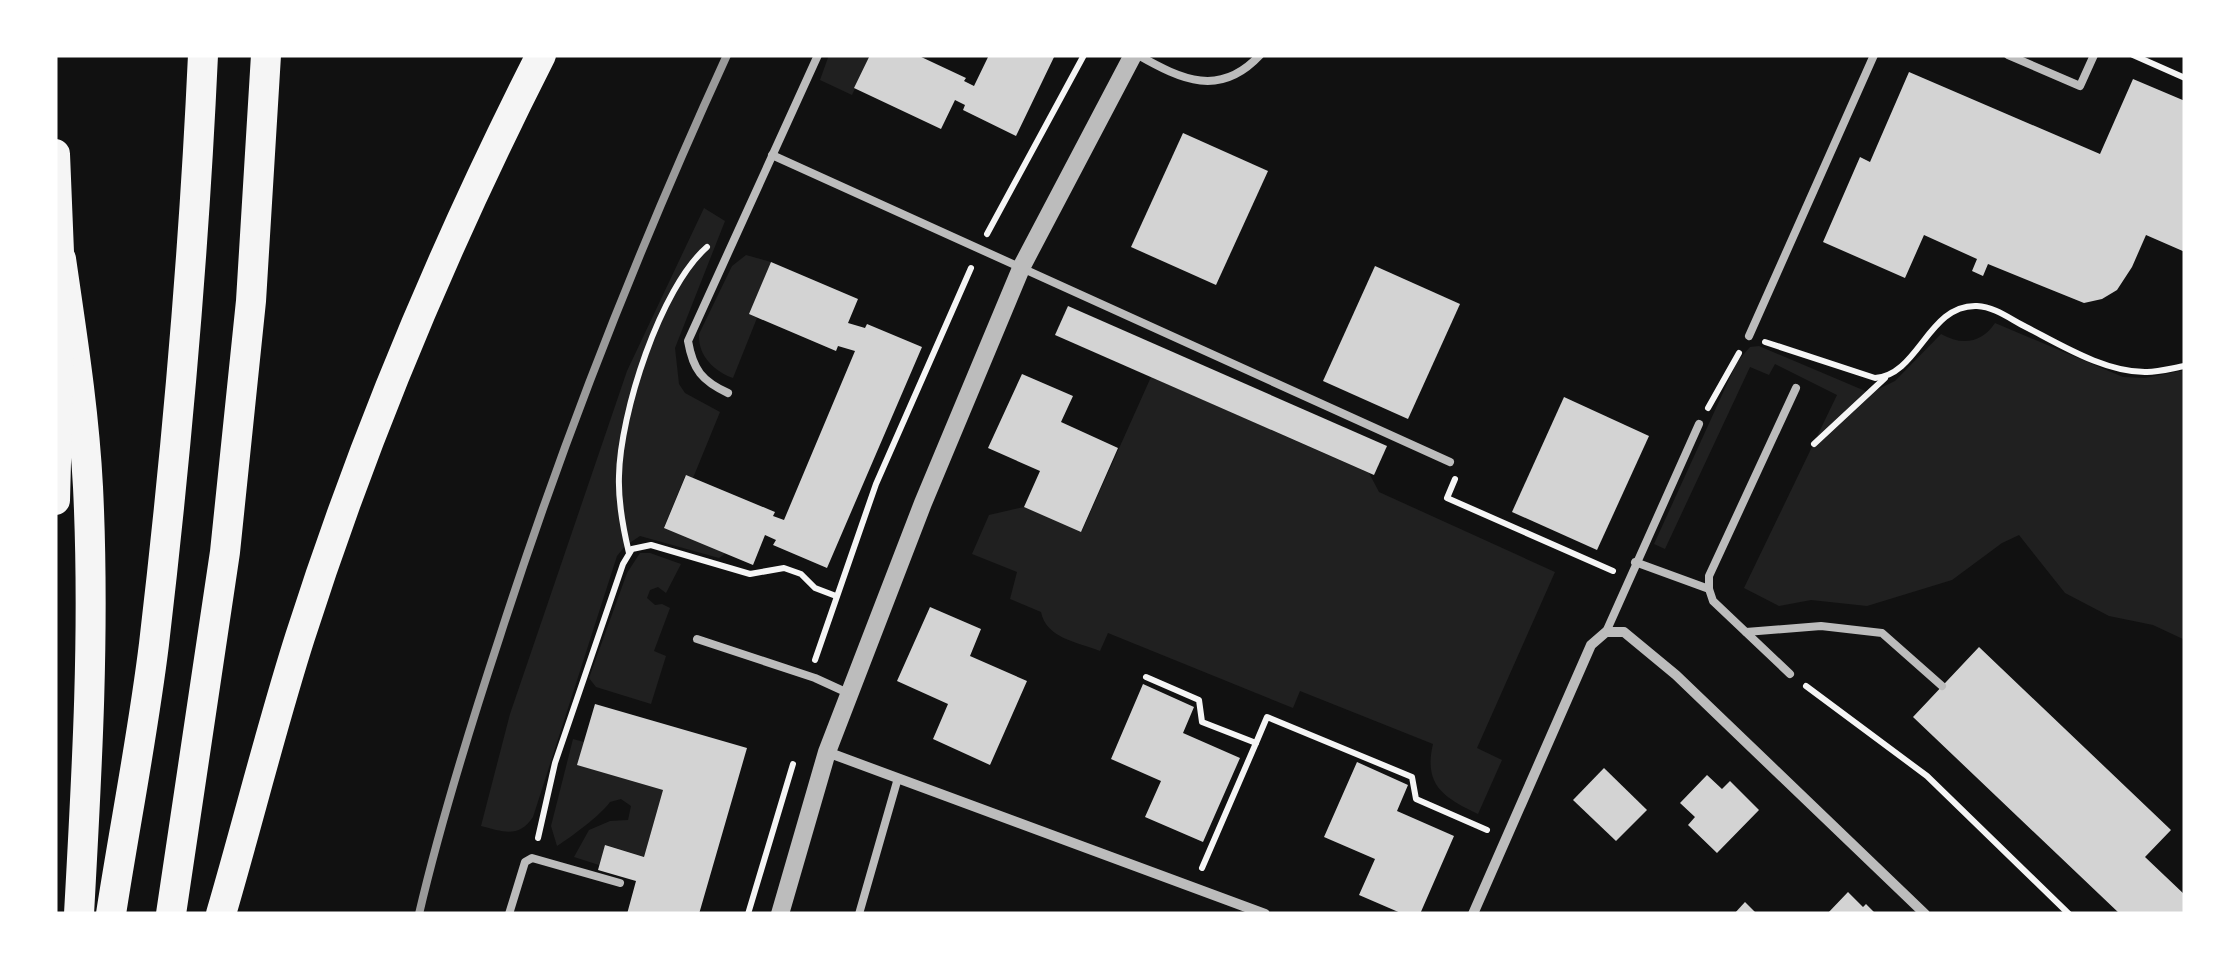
<svg xmlns="http://www.w3.org/2000/svg" width="2240" height="969" viewBox="0 0 2240 969" font-family="'Work Sans',sans-serif">
<style>
.green{fill:#202020}
.building{fill:#d3d3d3}
.lines{fill:none;stroke-linecap:round;stroke-linejoin:round}
.path{stroke:#f5f5f5;stroke-width:6}
.service{stroke:#bcbcbc;stroke-width:8}
.minor{stroke:#bcbcbc;stroke-width:10}
.tertiary{stroke:#bcbcbc;stroke-width:18}
.motorway{stroke:#f5f5f5;stroke-width:30}
.rail{stroke:#9a9a9a;stroke-width:8}
</style>
<rect width="100%" height="100%" fill="#111"/>
<g class="green">
<path d="M829 55H870L852 95 820 80Z"/>
<path d="M704 208 725 221 675 348 679 384 685 393 720 412 693 478 685 476 664 527 726 553 719 558 640 536 625 546 617 556 533 817C519 838 504 832 481 826L510 714 627 371Z"/>
<path d="M746 255 771 262 750 314 757 318 733 378C714 371 698 356 699 334L732 266Z"/>
<path d="M1995 323 2123 377 2145 378 2185 370V640L2153 625 2109 616 2065 593 2019 535 2002 543 1952 580 1867 606 1811 600 1779 606 1744 588 1837 395 1775 364 1769 375 1750 367 1665 549 1654 544 1737 362 1750 347 1759 346 1870 393 1895 381 1941 334C1962 346 1982 343 1995 323Z"/>
<path d="M1151 377 1369 473 1379 492 1555 572 1477 748 1502 760 1478 814C1445 798 1423 786 1433 744L1300 691 1293 708 1108 633 1100 651C1077 642 1046 638 1041 612L1010 599 1017 572 972 554 989 515 1024 507 1082 531Z"/>
<path d="M640 553H650L681 564 666 593 658 587 650 590 647 598 655 605 662 604 670 608 654 651 666 656 651 704 596 687 589 678 627 573Z"/>
<path d="M573 739 584 742 578 765 663 790 644 857 606 845 599 865 574 857 589 830 610 821 628 820 631 806 621 799 610 802C601 815 571 837 557 846L551 826Z"/>
</g>
<g class="building">
<path d="M870 55H917L966 78 964 81 974 86 989 55H1055L1016 136 963 110 965 105 955 100 941 129 854 88Z"/>
<path d="M1909 72 2100 154 2133 79 2185 101V252L2146 235 2132 267 2117 290 2102 299 2084 303 1988 264 1983 276 1972 271 1977 259 1924 235 1905 278 1823 242 1860 157 1870 162Z"/>
<path d="M1183 133 1268 171 1216 285 1131 247Z"/>
<path d="M771 262 858 299 848 323 865 328 867 324 922 347 827 568 773 545 776 540 765 535 753 565 664 528 686 475 775 512 773 516 784 520 855 351 838 346 836 351 749 314Z"/>
<path d="M1375 266 1460 304 1408 419 1323 381Z"/>
<path d="M1068 306 1387 446 1374 475 1055 335Z"/>
<path d="M1022 374 1073 396 1061 422 1118 448 1081 532 1024 507 1040 471 988 448Z"/>
<path d="M1564 397 1649 436 1597 550 1512 512Z"/>
<path d="M930 607 981 629 970 656 1027 681 990 765 933 739 948 704 897 681Z"/>
<path d="M1979 647 2171 830 2145 857 2185 895V914H2120L1913 717Z"/>
<path d="M1143 684 1194 707 1183 733 1240 758 1203 842 1145 817 1161 781 1111 759Z"/>
<path d="M595 704 747 748 699 914H627L636 881 598 870 605 845 644 857 663 790 577 765Z"/>
<path d="M1357 762 1408 785 1397 811 1454 836 1420 914H1403L1359 895 1375 859 1324 837Z"/>
<path d="M1604 768 1647 810 1616 841 1573 800Z"/>
<path d="M1707 775 1722 789 1730 781 1759 810 1717 853 1688 825 1695 817 1680 803Z"/>
<path d="M1848 892 1863 907 1866 904 1876 914H1827Z"/>
<path d="M1745 902 1757 914H1734Z"/>
</g>
<g class="lines">
<g class="path">
<path d="M2133 55 2185 78"/>
<path d="M987 234 1084 55"/>
<path d="M1765 342 1875 378C1919 375 1928 304 1977 306 1995 307 2010 319 2026 327 2061 345 2106 373 2147 372 2159 372 2173 368 2185 366"/>
<path d="M1708 408 1739 353"/>
<path d="M1814 444 1885 378"/>
<path d="M1455 479 1447 498 1613 571"/>
<path d="M629 553C623 528 618 501 619 476 620 414 660 288 707 247"/>
<path d="M815 660 876 484 971 268"/>
<path d="M1146 677 1199 700 1202 722 1256 743 1202 868"/>
<path d="M1806 686 1927 776 2069 914"/>
<path d="M1256 743 1267 717 1412 777 1416 799 1487 830"/>
<path d="M538 838 555 763 623 564 632 549 651 545 750 574 784 568 801 574 815 588 836 596"/>
<path d="M748 914 793 764"/>
</g>
<g class="service">
<path d="M1138 55C1182 80 1220 98 1260 55"/>
<path d="M2008 55 2080 86 2094 55"/>
<path d="M772 155 1450 462"/>
<path d="M1749 336 1874 55"/>
<path d="M728 393C702 381 693 370 688 341L818 55"/>
<path d="M1635 562 1709 589"/>
<path d="M1606 632 1699 424"/>
<path d="M1746 632 1821 626 1882 633 1942 686"/>
<path d="M697 639 815 678 850 694"/>
<path d="M1790 674 1713 601 1709 589V576L1796 388"/>
<path d="M509 914 525 862 532 858 620 883"/>
<path d="M859 914 898 778"/>
</g>
<g class="minor">
<path d="M827 752 1265 914"/>
<path d="M1473 914 1591 645 1606 632H1624L1676 675 1925 914"/>
</g>
<path class="tertiary" d="M780 914 827 752 923 503 1022 266 1133 55"/>
<g class="motorway">
<path d="M55 154 60 277"/>
<path d="M61 259C72 335 84 410 88 487 95 630 87 771 79 914"/>
<path d="M55 500 59 348"/>
<path d="M111 914C125 824 143 734 154 644 177 448 194 252 203 55"/>
<path d="M171 914 225 552 251 301 266 55"/>
<path d="M221 914C248 822 271 728 300 637 364 437 446 242 541 55"/>
</g>
<path class="rail" d="M419 914C441 820 470 727 500 636 564 437 640 245 727 55"/>
</g>
<rect width="2240" height="969" fill="none" stroke="#ffffff" stroke-width="115"/>
</svg>
